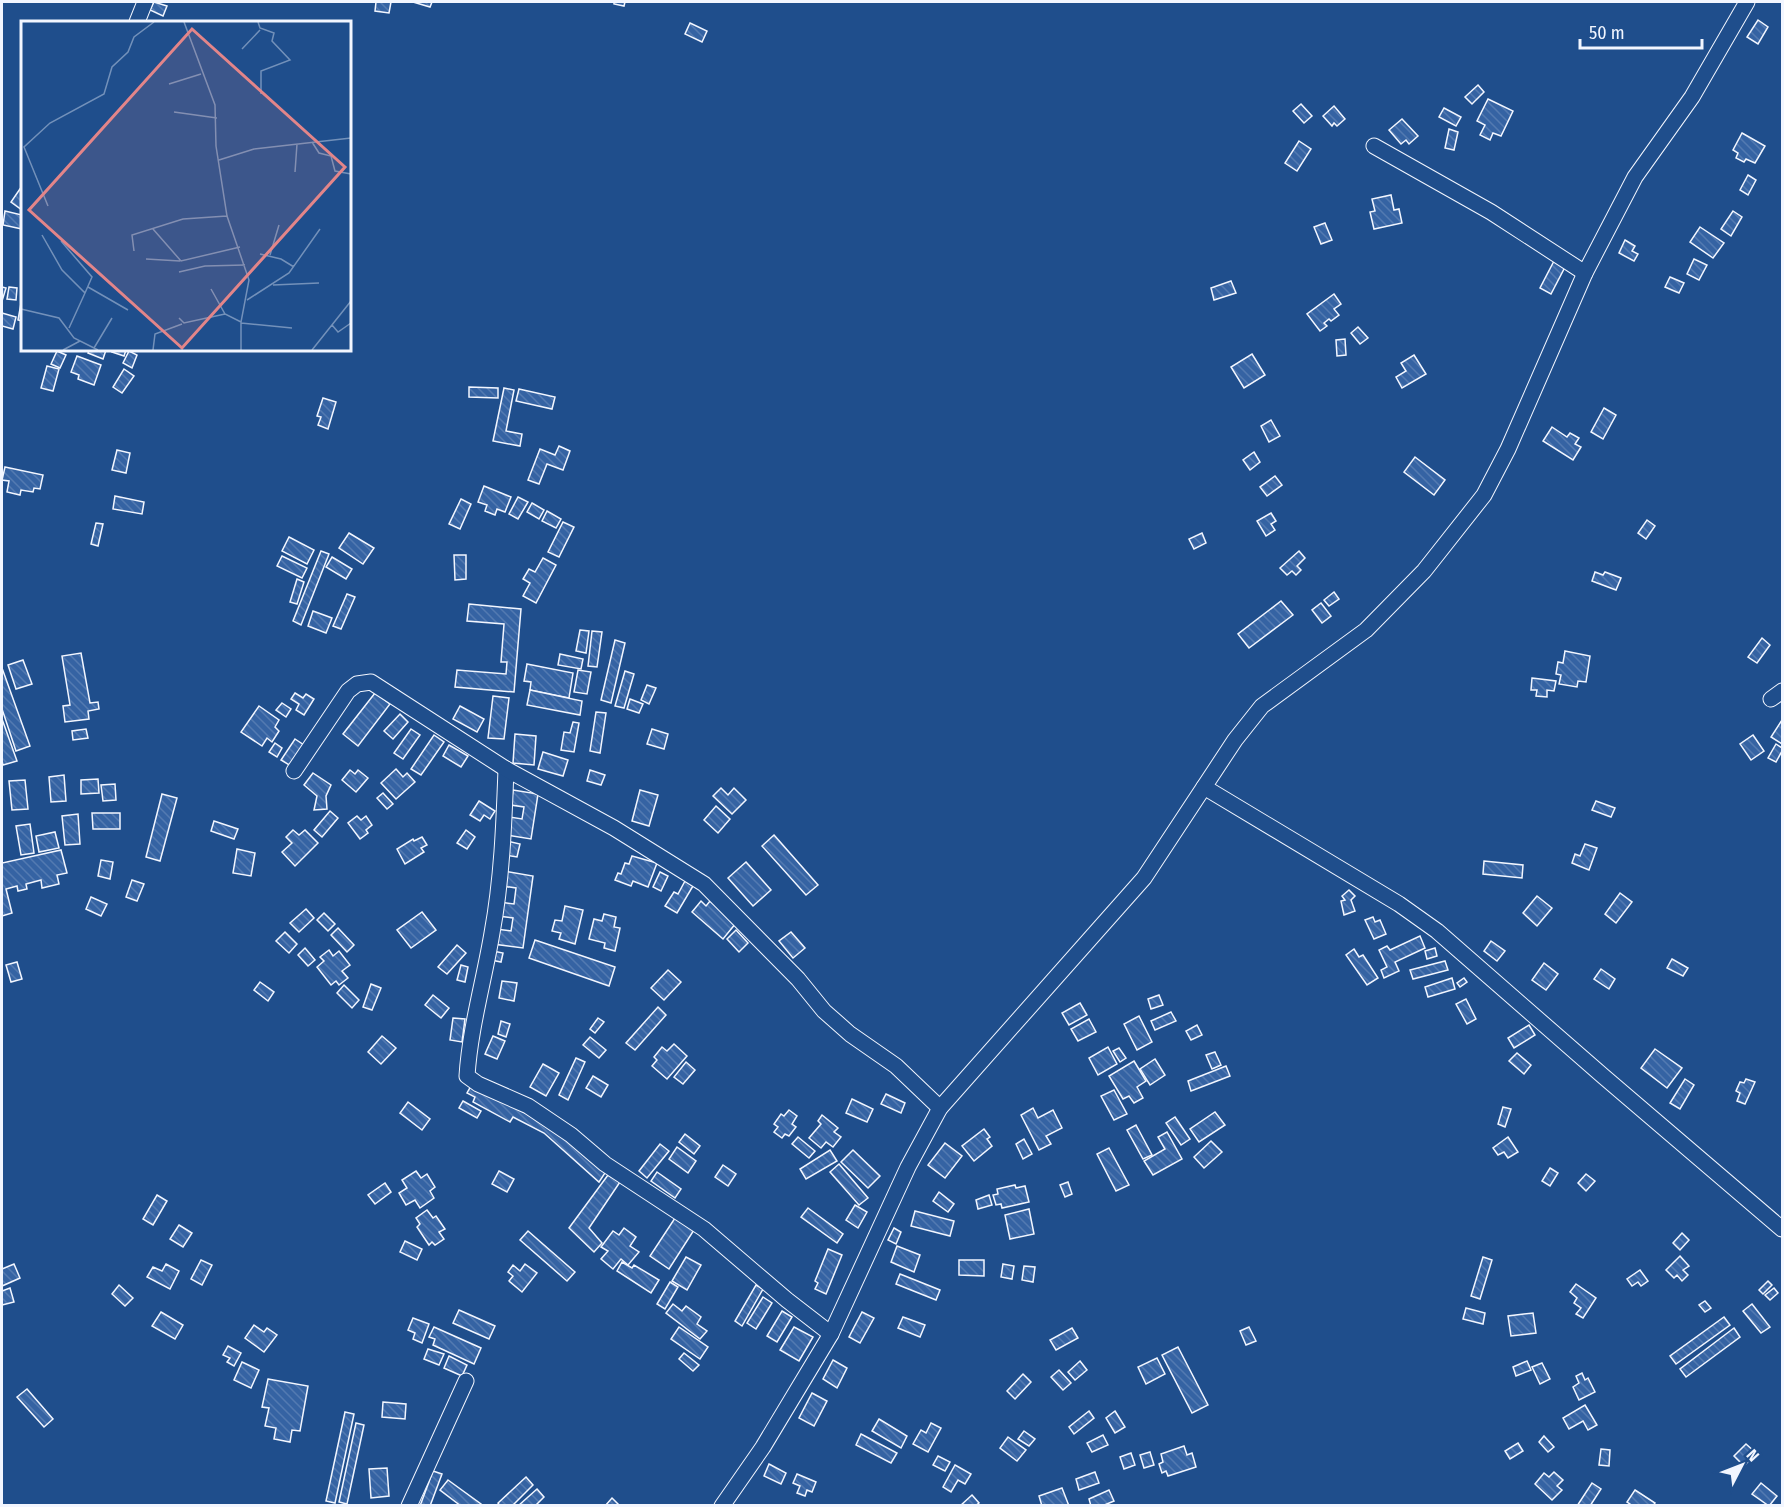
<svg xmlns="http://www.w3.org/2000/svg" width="1784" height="1507" viewBox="0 0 1784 1507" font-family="'Fira Sans Condensed',sans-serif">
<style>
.building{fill:url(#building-back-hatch);stroke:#f2f6ff;stroke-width:1.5}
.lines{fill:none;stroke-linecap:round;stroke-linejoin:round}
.minor-casing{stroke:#f2f6ff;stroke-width:17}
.minor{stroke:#1f4e8c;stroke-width:15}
.inset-road{fill:none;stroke:#7391ba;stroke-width:1.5}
.view{fill:#e38589;fill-opacity:0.15;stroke:#e38589;stroke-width:3}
.inset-edge{fill:none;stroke:#f2f6ff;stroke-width:3}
</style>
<defs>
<pattern id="building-back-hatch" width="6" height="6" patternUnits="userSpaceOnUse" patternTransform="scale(1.5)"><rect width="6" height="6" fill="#3563a3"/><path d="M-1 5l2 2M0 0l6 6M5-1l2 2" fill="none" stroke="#537ab1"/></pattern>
</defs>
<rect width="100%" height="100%" fill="#1f4e8c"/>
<g class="building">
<path d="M154 2 167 6 163 16 150 10Z"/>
<path d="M376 2H391L389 13 375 11Z"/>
<path d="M413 2H432L430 7Z"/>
<path d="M614 2H625L624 6 614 4Z"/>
<path d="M1758 20 1768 27 1758 44 1747 37Z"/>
<path d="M690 23 707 31 702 42 685 34Z"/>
<path d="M1478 85 1484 92 1472 104 1465 97Z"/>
<path d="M1488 99 1513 111 1501 136 1493 133 1490 140 1480 135 1485 125 1477 121Z"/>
<path d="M1301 104 1312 116 1304 123 1293 111Z"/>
<path d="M1334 106 1345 119 1337 126 1334 123 1332 126 1323 116Z"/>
<path d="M1444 108 1461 117 1456 126 1439 117Z"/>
<path d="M1402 119 1418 136 1409 144 1406 140 1401 144 1389 130Z"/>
<path d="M1449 129 1458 132 1454 150 1445 148Z"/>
<path d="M1742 133 1765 146 1755 163 1746 159 1744 162 1736 158 1738 153 1733 150Z"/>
<path d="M1299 141 1311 149 1297 171 1285 163Z"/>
<path d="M1748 175 1756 180 1748 195 1740 190Z"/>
<path d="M22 186V210L11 202Z"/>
<path d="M1391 195 1394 210 1399 209 1402 223 1374 229 1370 212 1375 211 1372 199Z"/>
<path d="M5 211 22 215V229L3 225Z"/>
<path d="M1733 211 1742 217 1731 236 1721 229Z"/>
<path d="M1325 223 1332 240 1321 244 1314 227Z"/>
<path d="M1700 227 1724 243 1713 258 1690 242Z"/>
<path d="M1625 240 1635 246 1632 251 1638 254 1634 261 1619 253Z"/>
<path d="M1694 259 1707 265 1699 280 1687 274Z"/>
<path d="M1554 261 1565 267 1551 294 1540 288Z"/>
<path d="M1670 277 1684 283 1679 293 1665 287Z"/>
<path d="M1231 281 1236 293 1214 300 1211 288Z"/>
<path d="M2 287 6 288 2 301Z"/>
<path d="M9 287 17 288 16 300 7 299Z"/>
<path d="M1334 294 1341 304 1334 309 1339 315 1331 321 1329 319 1324 323 1327 326 1320 331 1307 314Z"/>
<path d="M22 298V321L18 320Z"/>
<path d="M2 313 16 317 13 329 2 326Z"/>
<path d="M1358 327 1368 338 1360 344 1351 333Z"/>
<path d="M1345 339 1346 355 1337 356 1336 340Z"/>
<path d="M89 350H106L103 359 88 353Z"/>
<path d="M113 350H126L124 356 112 352Z"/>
<path d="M57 351 66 355 60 368 51 364Z"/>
<path d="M129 351 137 355 132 368 123 363Z"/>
<path d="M1252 354 1265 375 1244 388 1231 367Z"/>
<path d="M1414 355 1426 374 1402 388 1396 377 1406 371 1401 363Z"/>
<path d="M77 356 101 365 94 385 78 379 79 375 71 372Z"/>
<path d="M47 366 59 369 53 391 41 388Z"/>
<path d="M124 369 134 376 122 393 113 387Z"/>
<path d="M469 387 498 388V398L469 397Z"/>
<path d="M504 388 514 390 506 431 522 434 520 446 493 441Z"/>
<path d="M519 389 555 397 552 409 516 401Z"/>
<path d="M323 398 336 402 328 429 318 425 321 417 317 416Z"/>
<path d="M1604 408 1616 415 1603 439 1591 432Z"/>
<path d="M1271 420 1280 436 1269 442 1261 426Z"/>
<path d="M1552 427 1567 437 1570 433 1579 438 1575 444 1581 447 1573 460 1543 441Z"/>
<path d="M559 446 570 451 563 470 547 464 539 484 528 480 540 449 555 455Z"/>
<path d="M117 450 130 453 126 473 112 470Z"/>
<path d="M1254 452 1260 462 1250 470 1243 460Z"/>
<path d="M1415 457 1445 480 1434 495 1404 472Z"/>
<path d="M5 467 43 475 40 489 34 488 33 492 21 490 20 495 7 492 9 481 2 480Z"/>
<path d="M1275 476 1282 485 1267 496 1260 487Z"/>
<path d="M484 486 511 497 505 512 497 509 495 515 485 511 487 505 478 502Z"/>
<path d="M115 496 144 502 142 514 113 509Z"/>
<path d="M518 497 528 502 518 519 509 514Z"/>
<path d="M461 499 471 504 460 529 449 524Z"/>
<path d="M532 503 544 510 539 519 527 512Z"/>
<path d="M547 511 561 519 556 528 542 521Z"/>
<path d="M1271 513 1276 521 1271 524 1275 530 1266 536 1257 521Z"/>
<path d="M1647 520 1655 526 1646 539 1638 533Z"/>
<path d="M563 522 574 527 559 557 548 552Z"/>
<path d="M96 523 103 524 98 546 91 544Z"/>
<path d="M349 533 374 548 363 564 339 548Z"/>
<path d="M1202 533 1206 543 1194 549 1189 539Z"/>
<path d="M289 537 314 550 307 564 282 551Z"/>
<path d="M321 551 329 554 301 625 293 621Z"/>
<path d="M1299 551 1305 558 1297 566 1301 570 1296 575 1292 571 1287 575 1280 568Z"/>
<path d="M454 555H466V579L455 580Z"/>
<path d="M282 556 307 568 302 578 277 566Z"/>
<path d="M332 557 352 569 346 579 326 567Z"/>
<path d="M543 558 556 565 536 603 523 596 530 583 523 579 529 569 535 572Z"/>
<path d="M1595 572 1603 575 1605 572 1621 578 1616 590 1592 581Z"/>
<path d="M297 579 304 582 297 604 290 602Z"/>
<path d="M1334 592 1339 599 1329 606 1324 600Z"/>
<path d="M347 594 355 597 341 629 333 626Z"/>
<path d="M1281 601 1293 615 1249 648 1238 634Z"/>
<path d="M1321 603 1331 616 1322 623 1312 610Z"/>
<path d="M469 604 521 609 514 692 455 687 457 670 506 674 507 662H501L504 624 467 621Z"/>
<path d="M313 611 332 618 326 633 308 626Z"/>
<path d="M580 630 589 631 586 653 576 651Z"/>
<path d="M592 631 602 632 597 667 588 666Z"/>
<path d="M1762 638 1770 645 1757 663 1748 657Z"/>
<path d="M615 640 625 643 611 703 601 700Z"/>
<path d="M1565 651 1590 656 1586 682 1578 681 1577 687 1559 684 1561 675 1556 674 1558 662 1563 663Z"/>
<path d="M81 653 90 703 98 702 99 709 88 711 89 719 65 722 63 706 70 705 62 656Z"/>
<path d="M560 654 583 659 581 669 558 665Z"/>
<path d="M23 660 32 684 16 689 8 665Z"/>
<path d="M527 664 573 673 569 698 530 690 531 682 524 681Z"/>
<path d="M2 668 30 746 16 751 2 709Z"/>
<path d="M578 670 591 672 587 694 574 692Z"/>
<path d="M625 671 634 674 624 708 615 706Z"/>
<path d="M1532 678 1556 681 1554 691 1547 690V697L1536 696 1537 690H1531Z"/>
<path d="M647 685 656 688 649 704 641 700Z"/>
<path d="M530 690 582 701 580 715 527 705Z"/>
<path d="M295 693 303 698 306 694 314 699 304 715 296 710 299 704 291 699Z"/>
<path d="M375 693 390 704 358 746 343 734Z"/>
<path d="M493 696 509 698 504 739 488 738Z"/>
<path d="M630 699 643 704 639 713 627 709Z"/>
<path d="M282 703 291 709 286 717 276 710Z"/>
<path d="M259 706 279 720 275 727 279 731 272 742 267 738 262 746 241 732Z"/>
<path d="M460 706 484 719 477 732 453 719Z"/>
<path d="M596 712 606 713 600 753 590 751Z"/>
<path d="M400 714 408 722 393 739 384 731Z"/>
<path d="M2 719 17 761 3 765 2 761Z"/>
<path d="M1782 720V744L1771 737Z"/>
<path d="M573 722 579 723 574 752 561 750 564 732 570 733Z"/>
<path d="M86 729 88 738 73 740 72 731Z"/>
<path d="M411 729 420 735 403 759 394 753Z"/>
<path d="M652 729 668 734 664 749 647 744Z"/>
<path d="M515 734 536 736 534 765 513 763Z"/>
<path d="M434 735 444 742 421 775 411 769Z"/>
<path d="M1753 735 1764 751 1751 760 1740 744Z"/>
<path d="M295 739 304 745 291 766 281 760Z"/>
<path d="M275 743 282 748 277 757 269 752Z"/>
<path d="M1776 744 1782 748V751L1776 762 1768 758Z"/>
<path d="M449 745 468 756 461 767 443 756Z"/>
<path d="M543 752 568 760 563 776 538 769Z"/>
<path d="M396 769 403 777 407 773 415 782 396 799 381 783Z"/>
<path d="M350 770 355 774 358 770 368 778 356 792 342 780Z"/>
<path d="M590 770 605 775 601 785 587 781Z"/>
<path d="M313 773 331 785 326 796 327 809 314 810 317 796 304 785Z"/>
<path d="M64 775 66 801 51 802 49 777Z"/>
<path d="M98 779 99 793 81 794V780Z"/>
<path d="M25 780 28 809 12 810 9 781Z"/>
<path d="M115 784 116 800 103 801 101 785Z"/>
<path d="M721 788 728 795 734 788 746 800 732 814 713 796Z"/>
<path d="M513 790 538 794 531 839 507 835 510 817 522 819 524 807 511 805Z"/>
<path d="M640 790 658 795 649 826 632 821Z"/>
<path d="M383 793 393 804 387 809 377 798Z"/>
<path d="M162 794 177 798 160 861 146 857Z"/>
<path d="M479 801 495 811 490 819 484 815 480 821 470 815Z"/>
<path d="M1596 801 1615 808 1611 817 1592 810Z"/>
<path d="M716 806 730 819 718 833 704 820Z"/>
<path d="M330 811 338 818 322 837 314 830Z"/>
<path d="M92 813H120V829H93Z"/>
<path d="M78 814 80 844 65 845 62 816Z"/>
<path d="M357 816 361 820 366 816 372 825 366 830 368 833 360 839 348 823Z"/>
<path d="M214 821 238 829 234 839 211 831Z"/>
<path d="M30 824 34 853 21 855 16 826Z"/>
<path d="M293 830 299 835 305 830 318 843 295 866 282 852 292 843 286 837Z"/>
<path d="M466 830 475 837 467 849 457 843Z"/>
<path d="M55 832 59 848 39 852 36 836Z"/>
<path d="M774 835 818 885 806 895 762 846Z"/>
<path d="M422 837 427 845 421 848 424 852 405 864 397 849 413 839 414 841Z"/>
<path d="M507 841 520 844 517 857 505 855Z"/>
<path d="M1585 844 1597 848 1589 870 1572 863 1575 854 1580 856Z"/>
<path d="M237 849 255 853 251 876 233 873Z"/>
<path d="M61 850 67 873 57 875 59 884 42 888 41 880 26 884 27 889 18 891 17 886 6 889 12 913 2 916V863Z"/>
<path d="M632 856 657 863 648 887 633 881 631 886 615 880 618 873 621 874 625 863 629 864Z"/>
<path d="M101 860 113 862 110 879 98 876Z"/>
<path d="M1484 861 1523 865 1522 878 1483 874Z"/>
<path d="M746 862 771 890 753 906 728 878Z"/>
<path d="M504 871 533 876 523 948 493 944 496 929 511 931 513 918 498 916 500 902 514 904 516 888 502 886Z"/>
<path d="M660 872 668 876 661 891 653 887Z"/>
<path d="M132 880 144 884 137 901 126 897Z"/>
<path d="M685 881 693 886 677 913 665 906 674 892 678 894Z"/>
<path d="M1349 890 1355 896 1351 900 1355 911 1344 915 1341 901 1345 900 1342 896Z"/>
<path d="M1620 893 1632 902 1616 923 1605 914Z"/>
<path d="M1537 896 1552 908 1537 926 1523 913Z"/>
<path d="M91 897 107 904 101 916 86 909Z"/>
<path d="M701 901 706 906 710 901 736 923 723 939 692 912Z"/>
<path d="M565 906 583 910 575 944 559 939 561 933 552 931 555 920 562 921Z"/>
<path d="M306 909 314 918 299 932 290 923Z"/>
<path d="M422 912 436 930 411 948 397 930Z"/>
<path d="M324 913 335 924 328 931 317 920Z"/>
<path d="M604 914 616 917 614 927 620 928 615 951 604 948 605 943 589 939 594 919 602 921Z"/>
<path d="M1373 917 1375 922 1380 920 1386 934 1374 939 1365 920Z"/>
<path d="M338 928 354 945 347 952 331 935Z"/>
<path d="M736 930 748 943 739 952 727 939Z"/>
<path d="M285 932 297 944 289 953 276 941Z"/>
<path d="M791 932 805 948 793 958 779 941Z"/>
<path d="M1420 936 1425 948 1395 962 1399 971 1384 978 1381 970 1387 967 1379 950 1387 946 1390 950Z"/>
<path d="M535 940 615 967 609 986 529 958Z"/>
<path d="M1491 941 1505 951 1497 961 1484 951Z"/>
<path d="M457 945 466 953 447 974 438 967Z"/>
<path d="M305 948 315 960 308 966 298 955Z"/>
<path d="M1435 948 1437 956 1427 959 1425 951Z"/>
<path d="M1354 949 1359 957 1363 955 1378 978 1367 985 1346 955Z"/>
<path d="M329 950 333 956 339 951 350 965 342 971 348 978 339 985 336 981 331 985 317 967 324 961 320 957Z"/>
<path d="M493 951 503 953 501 962 491 960Z"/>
<path d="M1672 959 1688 968 1683 976 1667 968Z"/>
<path d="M1445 961 1448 970 1413 979 1410 970Z"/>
<path d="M17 962 22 979 11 982 6 965Z"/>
<path d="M1544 963 1558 974 1546 990 1532 980Z"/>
<path d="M461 965 468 967 465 982 457 980Z"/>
<path d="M1601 969 1615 979 1609 989 1594 979Z"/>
<path d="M668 970 681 982 664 1000 651 988Z"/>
<path d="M1452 978 1455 989 1428 997 1425 987Z"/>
<path d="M1464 978 1467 982 1460 987 1457 983Z"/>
<path d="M502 981 517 983 514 1001 499 998Z"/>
<path d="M260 982 274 992 268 1001 254 990Z"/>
<path d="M371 984 381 988 372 1010 363 1007Z"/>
<path d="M344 985 359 1000 352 1008 337 993Z"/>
<path d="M433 995 449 1008 441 1018 425 1005Z"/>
<path d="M1159 995 1163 1005 1151 1009 1148 999Z"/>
<path d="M1466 999 1476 1019 1467 1024 1456 1004Z"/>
<path d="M1080 1003 1087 1015 1069 1025 1062 1013Z"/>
<path d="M658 1007 666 1015 635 1050 626 1043Z"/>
<path d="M1171 1012 1176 1021 1155 1030 1151 1021Z"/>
<path d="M1139 1016 1152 1042 1137 1050 1124 1024Z"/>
<path d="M453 1018 465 1019 462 1042 450 1040Z"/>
<path d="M598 1018 604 1022 595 1033 590 1029Z"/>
<path d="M1089 1019 1096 1032 1078 1041 1071 1029Z"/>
<path d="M501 1021 510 1024 506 1037 498 1034Z"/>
<path d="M1197 1025 1202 1035 1191 1040 1186 1031Z"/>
<path d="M1529 1025 1535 1035 1514 1048 1508 1038Z"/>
<path d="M382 1036 396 1048 381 1064 368 1052Z"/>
<path d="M493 1036 505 1041 497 1059 485 1054Z"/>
<path d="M590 1037 606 1050 599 1058 583 1045Z"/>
<path d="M674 1044 687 1056 667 1079 652 1066 657 1060 654 1057 662 1047 667 1051Z"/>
<path d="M1108 1047 1117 1064 1098 1075 1089 1058Z"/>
<path d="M1119 1048 1126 1058 1120 1062 1113 1051Z"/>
<path d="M1655 1049 1682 1068 1667 1088 1641 1068Z"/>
<path d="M1215 1052 1221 1065 1212 1069 1206 1055Z"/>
<path d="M1517 1053 1531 1065 1524 1074 1509 1061Z"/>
<path d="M576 1058 585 1062 568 1100 559 1095Z"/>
<path d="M1155 1059 1165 1075 1150 1085 1140 1069Z"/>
<path d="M1134 1061 1146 1081 1137 1087 1143 1098 1134 1103 1129 1096 1123 1099 1109 1076Z"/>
<path d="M686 1062 695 1070 683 1084 674 1077Z"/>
<path d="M543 1064 559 1073 546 1096 530 1087Z"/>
<path d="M1226 1066 1230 1076 1191 1091 1188 1081Z"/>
<path d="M593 1076 608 1085 601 1097 586 1088Z"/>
<path d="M1685 1079 1694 1085 1680 1109 1670 1103Z"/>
<path d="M1746 1079 1755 1082 1745 1104 1737 1101 1740 1093 1736 1091 1740 1082 1744 1083Z"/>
<path d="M471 1086 551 1126 605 1173 599 1182 544 1133 513 1117 510 1122 473 1102 475 1097 467 1093Z"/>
<path d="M1114 1090 1127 1114 1114 1120 1101 1096Z"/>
<path d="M886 1094 905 1103 901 1113 881 1104Z"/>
<path d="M852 1099 873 1109 867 1122 846 1113Z"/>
<path d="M463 1101 481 1111 477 1118 459 1108Z"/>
<path d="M408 1102 430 1119 422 1130 400 1113Z"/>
<path d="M1503 1107 1511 1109 1505 1127 1498 1124Z"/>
<path d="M1033 1108 1038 1118 1053 1110 1062 1128 1046 1136 1051 1144 1039 1150 1021 1115Z"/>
<path d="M789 1110 797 1116 792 1124 796 1127 789 1136 785 1134 782 1138 774 1132 778 1127 774 1124 781 1114 784 1116Z"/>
<path d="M1215 1112 1225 1125 1199 1142 1190 1129Z"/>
<path d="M822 1115 838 1128 834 1132 841 1137 833 1147 826 1142 821 1148 809 1138 821 1124 818 1121Z"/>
<path d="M1175 1117 1190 1139 1181 1145 1166 1123Z"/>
<path d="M1136 1125 1152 1155 1143 1159 1127 1130Z"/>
<path d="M984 1129 990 1137 987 1139 992 1146 974 1161 962 1146Z"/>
<path d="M1167 1132 1182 1159 1153 1175 1144 1161 1165 1149 1158 1137Z"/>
<path d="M685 1134 700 1146 694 1154 679 1142Z"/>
<path d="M798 1137 815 1151 809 1158 792 1144Z"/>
<path d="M1508 1137 1518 1152 1508 1158 1504 1152 1498 1155 1493 1148Z"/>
<path d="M1024 1139 1032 1154 1023 1159 1016 1144Z"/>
<path d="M1211 1141 1222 1152 1204 1168 1194 1157Z"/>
<path d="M945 1143 962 1156 945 1178 928 1165Z"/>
<path d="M660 1144 669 1151 647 1178 639 1171Z"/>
<path d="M677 1147 696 1161 688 1173 669 1159Z"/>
<path d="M1109 1148 1129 1185 1116 1191 1097 1154Z"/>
<path d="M830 1150 837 1161 806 1179 800 1169Z"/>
<path d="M853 1150 880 1176 868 1188 841 1162Z"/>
<path d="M839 1164 868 1198 859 1205 830 1172Z"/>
<path d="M723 1165 736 1174 728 1186 715 1177Z"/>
<path d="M1550 1168 1558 1173 1550 1186 1542 1181Z"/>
<path d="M416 1171 421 1178 427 1174 435 1187 430 1191 434 1198 420 1208 415 1200 406 1205 399 1193 407 1188 402 1180Z"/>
<path d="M499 1171 514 1179 507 1192 492 1184Z"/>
<path d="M657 1172 681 1189 675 1198 651 1181Z"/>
<path d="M1586 1174 1595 1181 1586 1191 1578 1183Z"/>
<path d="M608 1175 620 1182 589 1228 602 1243 594 1252 569 1228Z"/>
<path d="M1068 1182 1072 1194 1065 1197 1060 1185Z"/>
<path d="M385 1183 391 1192 375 1204 368 1195Z"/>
<path d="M1015 1185 1016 1188 1025 1186 1029 1202 1002 1208 1001 1204 996 1205 993 1195 998 1194 997 1189Z"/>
<path d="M939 1192 954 1204 948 1212 933 1201Z"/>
<path d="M157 1195 167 1201 153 1225 143 1219Z"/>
<path d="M989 1195 992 1205 978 1209 976 1200Z"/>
<path d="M855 1205 867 1212 858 1228 846 1220Z"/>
<path d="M808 1208 843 1234 837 1243 801 1217Z"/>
<path d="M1029 1209 1034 1234 1010 1239 1005 1215Z"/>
<path d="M427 1210 433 1218 436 1216 445 1229 439 1232 444 1239 435 1245 432 1242 429 1245 417 1227 420 1224 416 1218Z"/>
<path d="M915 1211 954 1221 950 1236 911 1226Z"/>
<path d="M675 1218 694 1230 669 1269 650 1256Z"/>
<path d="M179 1225 192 1233 183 1247 170 1239Z"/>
<path d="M624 1228 636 1237 630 1246 639 1252 628 1265 621 1259 613 1269 601 1259 608 1251 601 1247 613 1231 619 1235Z"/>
<path d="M894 1228 901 1232 896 1244 888 1240Z"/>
<path d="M528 1231 575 1272 567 1281 520 1240Z"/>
<path d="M1682 1233 1689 1240 1680 1250 1673 1243Z"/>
<path d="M405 1241 422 1249 417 1260 400 1252Z"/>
<path d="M897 1246 920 1255 914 1272 891 1262Z"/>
<path d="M828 1249 842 1255 826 1294 815 1289 818 1283 815 1281Z"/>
<path d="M1680 1256 1689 1266 1683 1270 1688 1275 1682 1281 1677 1275 1674 1278 1666 1270Z"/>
<path d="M686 1257 701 1265 687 1290 672 1281Z"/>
<path d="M1483 1257 1492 1260 1480 1299 1471 1296Z"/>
<path d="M201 1260 212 1265 202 1285 191 1279Z"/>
<path d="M959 1260H984V1276L959 1275Z"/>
<path d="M622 1262 632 1268 634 1265 659 1280 651 1293 617 1271Z"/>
<path d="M14 1264 20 1278 2 1286V1269Z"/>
<path d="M166 1264 179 1271 170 1289 147 1277 153 1267 162 1271Z"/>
<path d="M525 1264 537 1273 522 1292 509 1281 513 1276 508 1272 513 1265 520 1271Z"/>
<path d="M1003 1264 1014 1266 1012 1279 1001 1277Z"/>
<path d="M1024 1266 1035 1267 1033 1282 1022 1280Z"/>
<path d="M1640 1270 1648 1281 1641 1286 1638 1282 1632 1286 1627 1279Z"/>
<path d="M900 1274 940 1290 936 1300 896 1284Z"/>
<path d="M1768 1281 1772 1285 1763 1294 1759 1290Z"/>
<path d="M670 1282 678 1287 665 1309 657 1304Z"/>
<path d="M1576 1284 1596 1298 1583 1318 1576 1314 1581 1308 1574 1303 1577 1298 1570 1292Z"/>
<path d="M119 1285 133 1298 125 1306 112 1294Z"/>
<path d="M756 1285 763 1289 742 1326 735 1321Z"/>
<path d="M10 1288 14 1302 2 1305V1291Z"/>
<path d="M1774 1288 1778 1293 1770 1300 1765 1295Z"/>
<path d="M763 1297 772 1303 756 1329 747 1323Z"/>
<path d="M1705 1301 1711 1308 1705 1312 1699 1305Z"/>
<path d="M673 1304 682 1311 686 1306 701 1317 697 1324 707 1331 700 1339 666 1313Z"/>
<path d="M1752 1304 1770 1327 1761 1333 1743 1311Z"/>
<path d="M1466 1308 1485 1313 1483 1324 1463 1319Z"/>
<path d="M459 1310 495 1326 489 1339 453 1323Z"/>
<path d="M782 1311 792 1317 777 1342 767 1336Z"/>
<path d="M161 1312 183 1325 175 1339 152 1326Z"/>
<path d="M862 1312 874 1318 860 1343 849 1337Z"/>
<path d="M1533 1313 1536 1333 1511 1336 1508 1316Z"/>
<path d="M903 1317 925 1325 920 1337 898 1328Z"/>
<path d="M1724 1317 1730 1325 1676 1364 1670 1356Z"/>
<path d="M413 1318 429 1324 422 1343 413 1339 415 1333 408 1330Z"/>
<path d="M254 1325 264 1332 267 1328 277 1335 264 1352 245 1338Z"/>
<path d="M434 1327 481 1348 474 1364 433 1345 435 1339 429 1337Z"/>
<path d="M679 1327 708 1347 700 1359 671 1339Z"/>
<path d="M794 1327 813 1337 799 1361 780 1350Z"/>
<path d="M1249 1327 1256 1341 1246 1345 1240 1331Z"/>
<path d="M1072 1328 1078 1338 1056 1350 1050 1340Z"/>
<path d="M1734 1328 1740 1337 1686 1377 1680 1369Z"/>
<path d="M228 1346 241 1353 234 1366 227 1362 230 1358 223 1355Z"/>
<path d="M1178 1347 1208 1405 1192 1413 1162 1355Z"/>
<path d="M428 1349 444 1354 439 1365 424 1359Z"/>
<path d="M684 1353 699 1365 693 1371 679 1359Z"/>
<path d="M449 1356 467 1365 462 1376 444 1368Z"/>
<path d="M1157 1358 1165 1374 1146 1384 1138 1367Z"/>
<path d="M833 1360 847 1368 837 1388 823 1379Z"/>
<path d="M1080 1361 1087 1370 1075 1380 1068 1372Z"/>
<path d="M1527 1361 1531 1370 1516 1376 1513 1367Z"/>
<path d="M242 1362 259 1370 251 1388 234 1380Z"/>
<path d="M1542 1363 1550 1379 1540 1384 1532 1367Z"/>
<path d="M1059 1370 1071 1383 1063 1390 1051 1377Z"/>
<path d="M1582 1373 1585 1380 1588 1378 1595 1392 1579 1400 1573 1387 1579 1383 1576 1376Z"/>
<path d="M1023 1374 1031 1382 1015 1399 1007 1391Z"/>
<path d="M268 1379 308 1386 300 1431 292 1430 290 1442 274 1439 276 1428 265 1426 269 1408 262 1407Z"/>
<path d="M27 1389 53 1419 44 1427 17 1397Z"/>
<path d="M812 1393 827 1401 814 1426 799 1418Z"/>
<path d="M383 1402 406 1404 405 1419 382 1417Z"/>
<path d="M1585 1405 1597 1425 1588 1430 1583 1421 1569 1429 1563 1418Z"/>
<path d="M1089 1411 1094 1418 1074 1434 1069 1427Z"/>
<path d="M1115 1411 1125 1427 1115 1433 1106 1418Z"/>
<path d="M345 1412 354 1414 335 1503 326 1501Z"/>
<path d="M879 1419 907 1436 901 1448 872 1431Z"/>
<path d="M356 1423 364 1425 347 1504 339 1502Z"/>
<path d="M931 1423 941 1428 928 1452 913 1444 921 1430 926 1433Z"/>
<path d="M1024 1431 1035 1439 1029 1446 1018 1439Z"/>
<path d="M861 1434 897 1453 891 1463 856 1445Z"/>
<path d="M1103 1435 1108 1445 1092 1452 1087 1443Z"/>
<path d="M1544 1436 1554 1447 1548 1452 1539 1442Z"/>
<path d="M1008 1437 1026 1450 1017 1461 1000 1448Z"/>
<path d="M1518 1443 1523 1451 1510 1459 1505 1451Z"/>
<path d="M1746 1444 1756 1453 1744 1466 1734 1456Z"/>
<path d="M1184 1446 1187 1455 1192 1453 1196 1467 1168 1476 1166 1471 1162 1473 1159 1464 1163 1462 1161 1454Z"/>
<path d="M1601 1449 1610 1450 1609 1466 1599 1465Z"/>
<path d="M1150 1452 1154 1465 1144 1468 1140 1455Z"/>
<path d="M1131 1453 1135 1465 1124 1469 1120 1457Z"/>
<path d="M938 1456 950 1462 945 1471 933 1465Z"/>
<path d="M769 1464 786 1473 781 1484 764 1476Z"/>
<path d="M955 1465 971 1474 965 1484 958 1480 951 1492 943 1487Z"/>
<path d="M387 1468 389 1496 371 1498 369 1469Z"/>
<path d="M433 1471 442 1474 430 1506H420Z"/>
<path d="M1095 1472 1099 1483 1079 1490 1076 1479Z"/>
<path d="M1554 1472 1563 1480 1557 1486 1562 1490 1552 1500 1535 1484 1544 1473 1549 1477Z"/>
<path d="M797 1474 816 1482 812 1492 807 1490 805 1496 797 1493 800 1486 793 1483Z"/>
<path d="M526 1477 533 1485 512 1506H500L498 1503Z"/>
<path d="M448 1480 481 1504 480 1506H461L440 1490Z"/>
<path d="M1592 1483 1601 1489 1590 1506H1577Z"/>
<path d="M1761 1483 1777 1496 1769 1506 1752 1494Z"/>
<path d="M1062 1488 1069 1506H1042L1039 1496Z"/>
<path d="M537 1489 544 1497 535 1506H518Z"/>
<path d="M1109 1490 1114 1501 1102 1506H1091L1089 1499Z"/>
<path d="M1635 1490 1655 1503 1653 1506H1633L1627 1502Z"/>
<path d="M972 1495 979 1503 975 1506H960Z"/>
<path d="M612 1498 620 1506H605Z"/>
</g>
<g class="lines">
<defs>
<g id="minor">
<path d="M137 22 145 2"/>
<path d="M1374 146 1491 212 1585 273"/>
<path d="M1771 699 1782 691"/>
<path d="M506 769C504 823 502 879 492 933 484 981 470 1028 467 1076L478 1084 528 1106 571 1135 605 1164 704 1229 787 1300 831 1334"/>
<path d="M294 771 348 691 357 684 371 682 506 769 614 828 704 884 798 979 824 1011 850 1034 896 1066 940 1108"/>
<path d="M1204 787 1399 904 1437 931 1603 1076 1782 1229"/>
<path d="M409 1506 466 1381"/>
<path d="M722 1506 763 1447 831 1334 908 1167 940 1108 1144 878 1235 740 1262 706 1366 630 1424 571 1484 495 1508 449 1585 273 1635 177 1692 97 1747 2"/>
</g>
</defs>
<use href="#minor" class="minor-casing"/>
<use href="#minor" class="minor"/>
</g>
<g transform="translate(21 21)">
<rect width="330" height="330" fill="#1f4e8c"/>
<path class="inset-road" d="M163 1 194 84 195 125 206 195 228 259 220 301V329M237 1 239 7 253 12 251 20 269 39 240 50V73M221 28 239 9M148 63 180 53M153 91 196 97M291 121 298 132 310 135 314 150 330 153M198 139 233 128 330 117M274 151 276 123M27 185 3 126 29 102 83 73 91 46 107 31 113 16 133 1M132 208 160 240 219 226M21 214 41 249 64 272 48 307M40 220 71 256 64 272M113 230 111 214 162 198 206 195M239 233 260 238 273 246M249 234 258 204M125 238 159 240M158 251 184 245 224 244M252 264 298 262M67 266 107 289M190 268 204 293 220 301M226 279 268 252 299 208M0 288 38 297 53 317 77 329M158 297 163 302 204 293M220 302 271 307M311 304 317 311 330 302M73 327 91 297M42 329 59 320M132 329 134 313 161 303M291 329 330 280"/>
<path class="view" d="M171 8 324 146 161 327 8 189Z"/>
<rect width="330" height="330" class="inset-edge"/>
</g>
<rect width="1784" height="1507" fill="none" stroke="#f2f6ff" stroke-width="6"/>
<g transform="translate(1742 1465) rotate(48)" stroke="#1f4e8c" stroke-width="4.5" paint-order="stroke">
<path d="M0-4.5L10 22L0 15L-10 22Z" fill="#f2f6ff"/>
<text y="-9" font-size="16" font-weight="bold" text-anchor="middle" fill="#f2f6ff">N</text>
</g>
<path d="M1580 39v9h122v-9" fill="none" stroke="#f2f6ff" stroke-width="3"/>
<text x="1589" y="39" font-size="18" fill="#f2f6ff" stroke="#1f4e8c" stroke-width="4.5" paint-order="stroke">50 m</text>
</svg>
